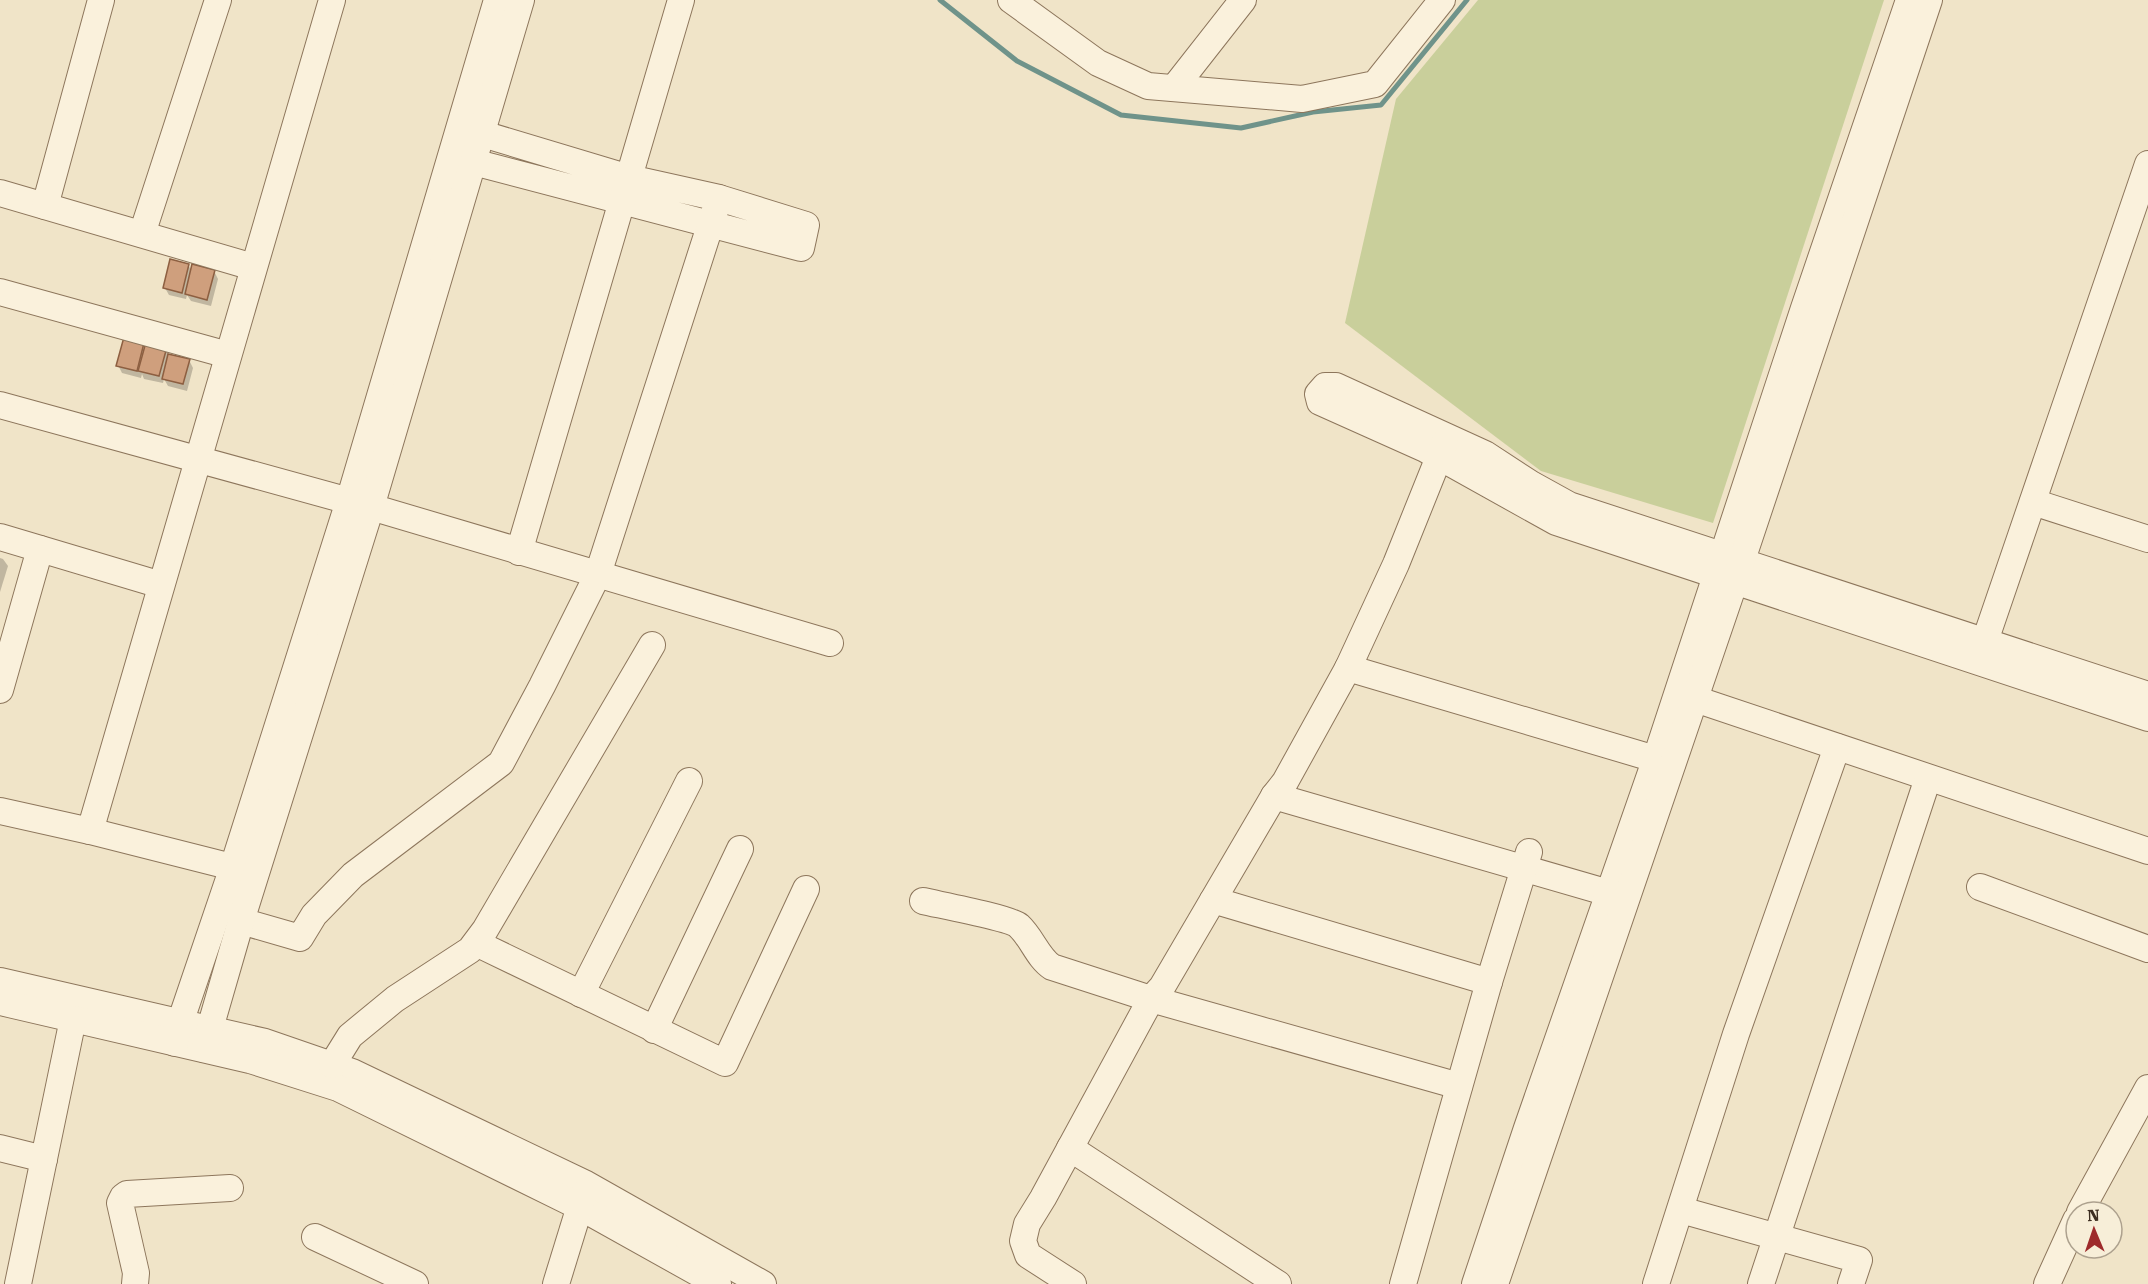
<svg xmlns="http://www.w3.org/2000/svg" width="2148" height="1284" viewBox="0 0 2148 1284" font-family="'Roboto Serif',serif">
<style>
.green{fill:#c9cf9b}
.shadow{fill:#0003}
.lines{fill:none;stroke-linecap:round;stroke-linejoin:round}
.stream{stroke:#6f938a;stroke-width:5}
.building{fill:#cf9f7d;stroke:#8d5f41;stroke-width:1.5}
.minor-casing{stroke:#8d765c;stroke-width:28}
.minor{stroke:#faf1dc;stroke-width:26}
</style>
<rect width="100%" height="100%" fill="#f0e4c8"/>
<path class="green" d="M1478 0H1884L1713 523 1541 471 1345 323 1396 99Z"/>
<g class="shadow">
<path d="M188 265 192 271H214L218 279 211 306 191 301 187 295 186 299 169 295 165 288Z"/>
<path d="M143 344 146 348 166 349 170 356 189 360 193 368 187 391 168 386 164 379 163 383 144 379 142 374 141 378 122 373 118 365Z"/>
<path d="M0 558 3 559 8 566 0 592Z"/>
</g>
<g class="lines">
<path class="stream" d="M940 0 1017 61 1121 115 1241 128 1313 112 1381 105 1467 0"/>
</g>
<g class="building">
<path d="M170 259 189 264 182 293 163 288Z"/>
<path d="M192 264 215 270 207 300 185 294Z"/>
<path d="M124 337 144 343 137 371 116 366Z"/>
<path d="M146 342 167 347 159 376 138 371Z"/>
<path d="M168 354 190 359 183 384 162 379Z"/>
</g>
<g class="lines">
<defs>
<g id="minor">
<path d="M1011 0 1098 63 1148 86 1302 99 1375 84 1442 0"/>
<path d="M1174 88 1243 0"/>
<path d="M458 158 801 248 806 225 719 198 629 178 466 129"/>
<path d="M0 193 253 267"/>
<path d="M45 206 101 0"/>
<path d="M142 234 218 0"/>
<path d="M0 292 228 355"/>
<path d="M0 405 371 507 830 643"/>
<path d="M2033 502 2148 539"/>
<path d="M0 537 161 585"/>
<path d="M519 552 681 0"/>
<path d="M1985 641 2148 164"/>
<path d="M1348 668 1672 764"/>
<path d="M0 690 40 549"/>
<path d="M2148 695 1569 505 1531 484 1485 454 1336 386H1325L1318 394 1320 402 1425 449 1556 522 2148 718"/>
<path d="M1695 699 2148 851"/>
<path d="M1274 796 1626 898"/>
<path d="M0 811 90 831 248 871"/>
<path d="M90 831 332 0"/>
<path d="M1980 887 2148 949"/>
<path d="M1213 900 1274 796 1285 782 1348 668 1396 564 1445 442"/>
<path d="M923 901C940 905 1010 918 1019 926 1032 938 1038 958 1052 967L1151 999 1459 1086"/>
<path d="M241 921 300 938 314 915 353 875 501 763 542 686 598 574 719 198"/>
<path d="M476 943 725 1063 806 889"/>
<path d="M0 981 265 1042 352 1072 586 1184 763 1284"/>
<path d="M581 994 689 781"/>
<path d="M0 1002 250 1060 338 1088 580 1207 718 1284"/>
<path d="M654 1030 740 849"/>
<path d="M175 1043 180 1023 233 867 349 501 497 0"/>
<path d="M204 1049 241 921 371 507 521 0"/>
<path d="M332 1065 350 1036 395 999 470 950 485 930 652 645"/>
<path d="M0 1148 44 1159"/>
<path d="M1070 1148 1278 1284"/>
<path d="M1681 1210 1859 1260 1851 1284"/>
<path d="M2080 1212 2148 1088"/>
<path d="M315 1237 415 1284"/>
<path d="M18 1284 73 1019"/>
<path d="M135 1284 136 1273 120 1203 123 1197 127 1194 230 1188"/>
<path d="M556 1284 584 1193"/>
<path d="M1073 1284 1028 1255 1023 1241 1027 1224 1043 1198 1151 999 1162 987 1213 900 1489 982"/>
<path d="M1403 1284 1489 982 1529 852"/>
<path d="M1475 1284 1527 1128 1656 758 1804 308 1909 0"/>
<path d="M1495 1284 1735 581 1929 0"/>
<path d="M1656 1284 1736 1034 1837 747"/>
<path d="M1761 1284 1928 778"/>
<path d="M2047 1284 2076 1220"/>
</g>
</defs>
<use href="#minor" class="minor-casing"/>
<use href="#minor" class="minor"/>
</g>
<g transform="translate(2094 1230) rotate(358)"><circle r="28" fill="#f7eed8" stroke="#ada18e" stroke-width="1.5"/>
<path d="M0-4.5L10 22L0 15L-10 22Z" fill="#9e2a2b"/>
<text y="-9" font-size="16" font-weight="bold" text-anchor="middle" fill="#3d2e20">N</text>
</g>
</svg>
